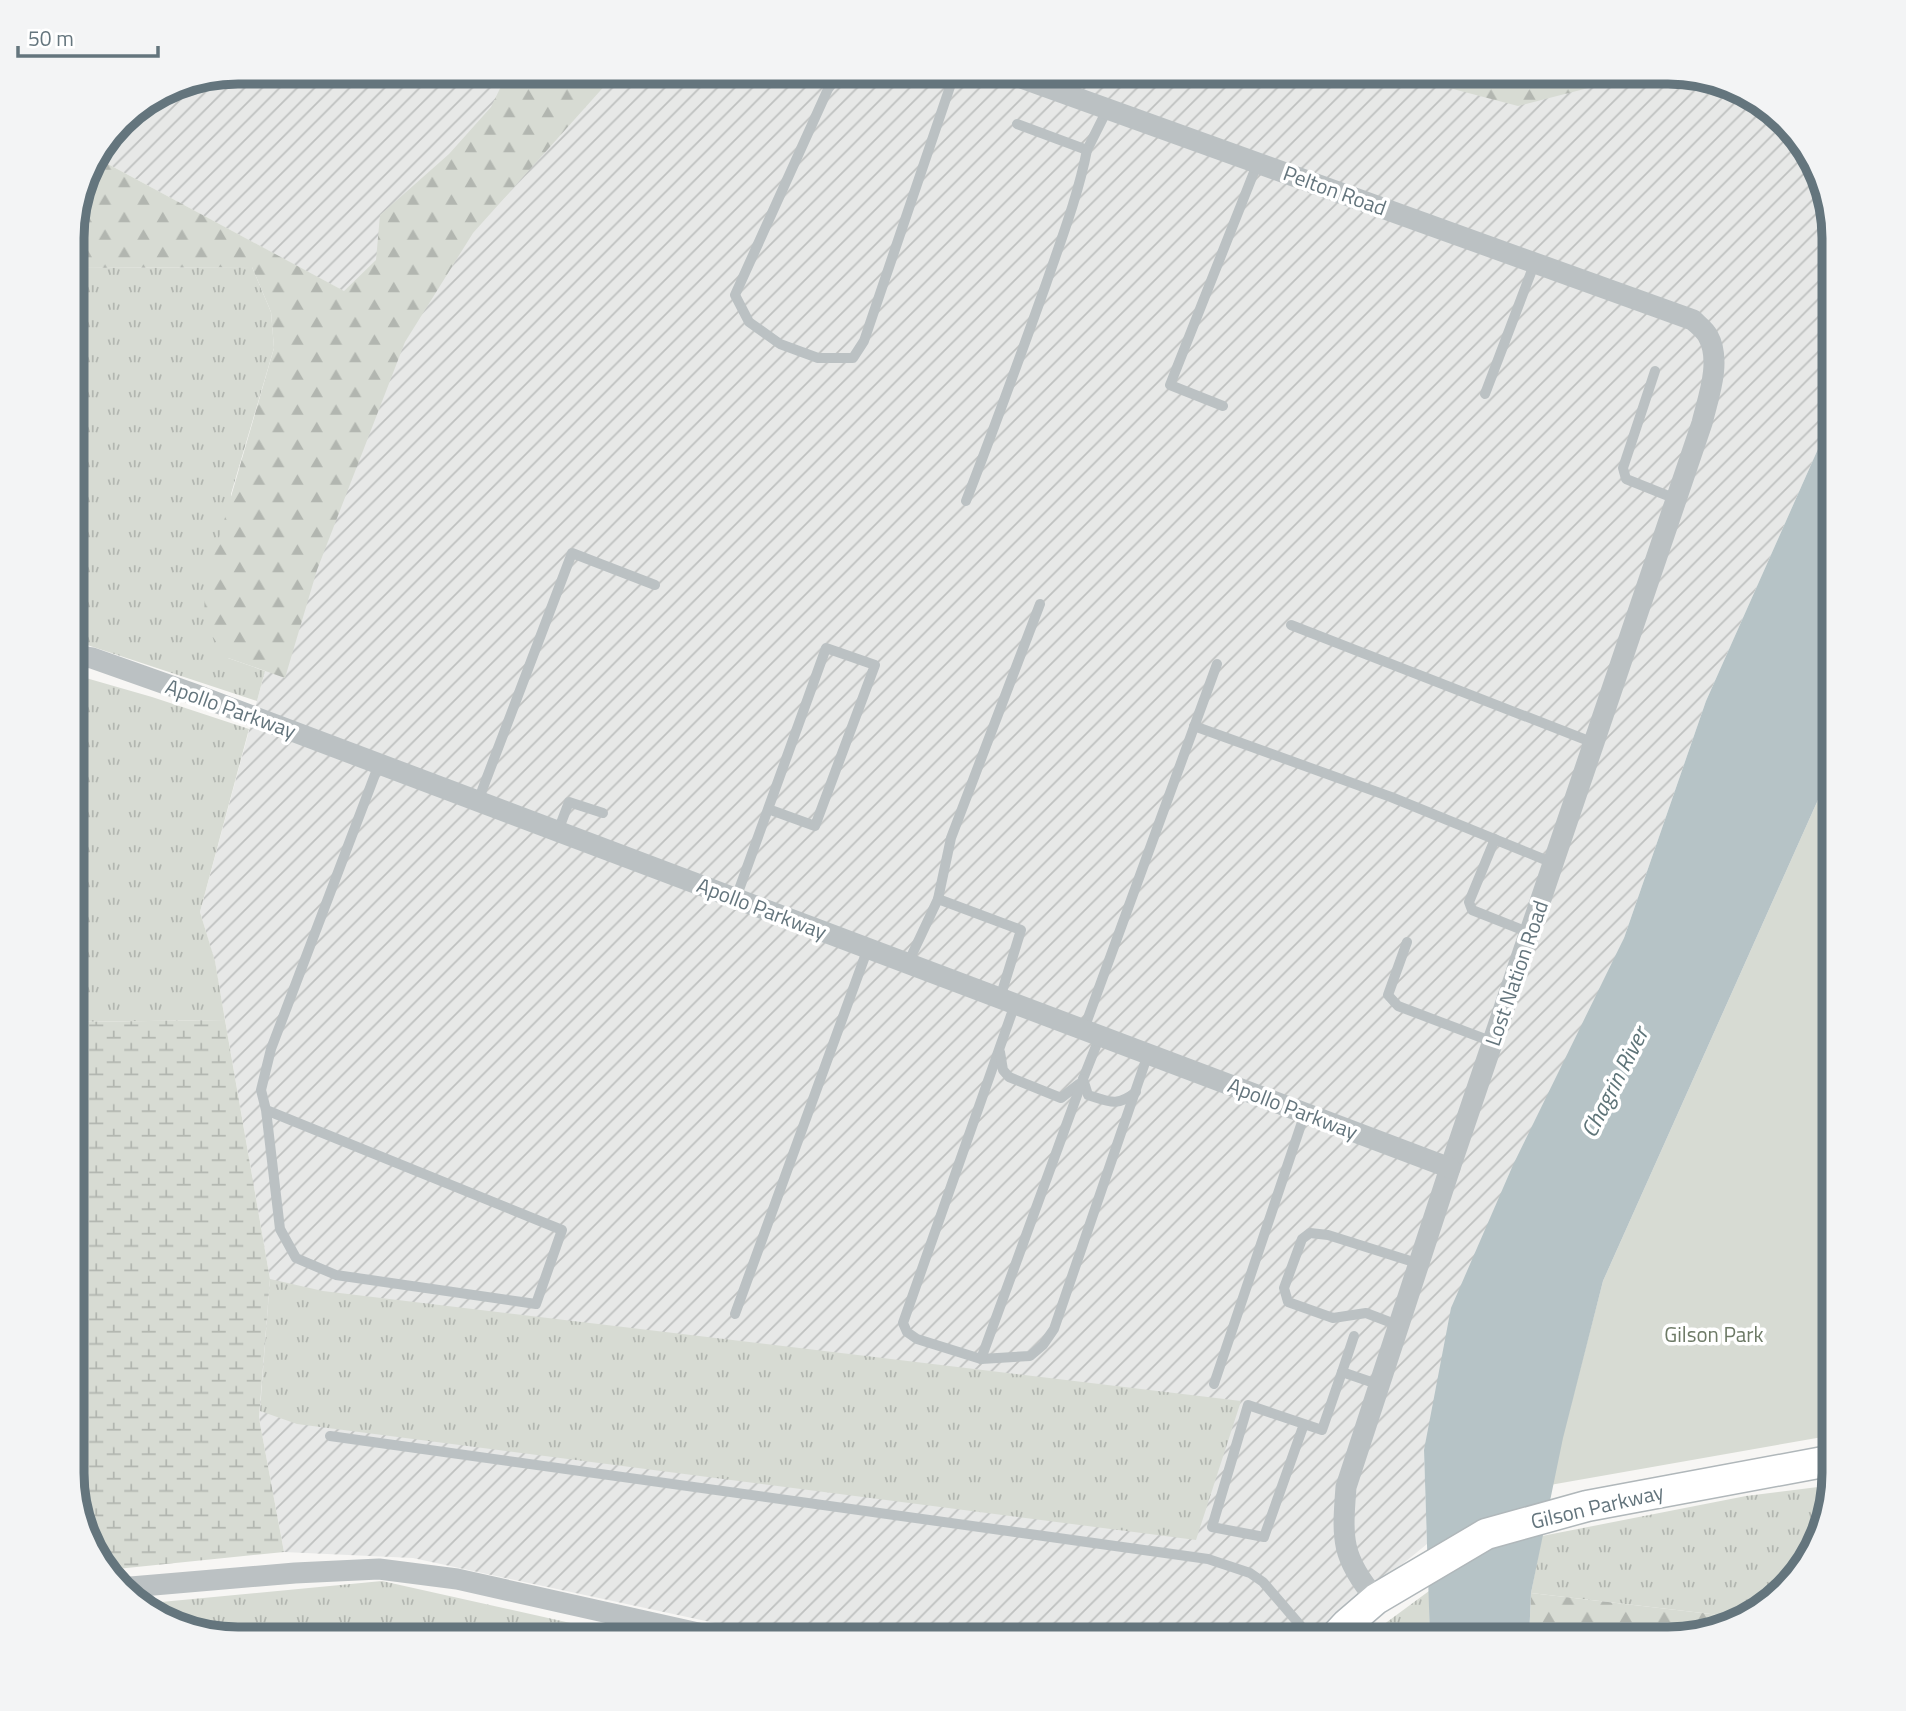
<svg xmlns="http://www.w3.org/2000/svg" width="1906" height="1711" viewBox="0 0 1906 1711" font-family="'Titillium Web',sans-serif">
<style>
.industrial{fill:url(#industrial-furrows)}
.grass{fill:url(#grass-tufts)}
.forest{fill:url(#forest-firs)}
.wetland{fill:url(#wetland-marsh)}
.green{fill:#d7dbd3}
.water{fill:#b6c3c6}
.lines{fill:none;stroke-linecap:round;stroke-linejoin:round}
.secondary-casing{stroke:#b0b7ba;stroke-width:33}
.lane{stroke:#bbc1c3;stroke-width:10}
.street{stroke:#bbc1c3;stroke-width:21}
.secondary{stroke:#fff;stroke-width:30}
.labels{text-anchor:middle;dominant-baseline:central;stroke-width:7;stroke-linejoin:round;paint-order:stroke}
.street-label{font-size:21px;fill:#64757d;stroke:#fff}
.park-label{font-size:21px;fill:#6d7a66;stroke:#fff}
.water-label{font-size:23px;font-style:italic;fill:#5e7478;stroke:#fff}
.rim{fill:none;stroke:#64757d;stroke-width:9}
</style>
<defs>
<pattern id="industrial-furrows" width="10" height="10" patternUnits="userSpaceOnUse" patternTransform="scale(1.75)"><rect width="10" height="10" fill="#e7e8e7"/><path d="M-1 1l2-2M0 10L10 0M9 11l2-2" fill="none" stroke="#bfc1c0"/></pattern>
<pattern id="grass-tufts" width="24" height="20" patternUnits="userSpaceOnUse" patternTransform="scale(1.75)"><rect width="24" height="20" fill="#d7dbd3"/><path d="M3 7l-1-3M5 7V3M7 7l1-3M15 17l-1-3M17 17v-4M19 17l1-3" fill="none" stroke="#b2b6b0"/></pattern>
<pattern id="forest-firs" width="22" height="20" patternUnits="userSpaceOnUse" patternTransform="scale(1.75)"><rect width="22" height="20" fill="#d7dbd3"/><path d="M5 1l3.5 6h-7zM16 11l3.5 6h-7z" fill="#b2b6b0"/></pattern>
<pattern id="wetland-marsh" width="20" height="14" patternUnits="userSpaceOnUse" patternTransform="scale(1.75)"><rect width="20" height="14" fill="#d7dbd3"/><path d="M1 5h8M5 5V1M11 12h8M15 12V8" fill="none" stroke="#b2b6b0"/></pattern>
</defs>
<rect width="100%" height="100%" fill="#f7f6f4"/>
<path class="industrial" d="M238 72H1668L1731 84 1785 120 1821 174 1834 238V413L1706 701 1624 938 1424 1450 1427 1544 1311 1639H789L413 1558 284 1552 259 1418 270 1279 215 962 200 912 284 601 384 313 95 157 128 113 175 84Z"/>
<g class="grass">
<path d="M252 267 271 312 274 348 231 494 228 658 265 671 257 701 72 640V268Z"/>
<path d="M72 674 152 697 249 729 200 912 215 961 225 1020 72 1022Z"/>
<path d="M270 1279 323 1291 1241 1401 1196 1540 297 1424 260 1411Z"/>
<path d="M1834 1485 1821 1537 1786 1590 1745 1618 1531 1593 1542 1536 1746 1496Z"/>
<path d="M382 1581 642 1639H238L174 1626 140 1604Z"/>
<path d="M1429 1591 1430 1639H1364Z"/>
</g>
<g class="forest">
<path d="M508 72H617L473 233 405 342 317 570 285 678 228 658 205 626 204 590 274 348 271 312 252 267 72 268V227L89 165 95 157 344 291 376 260 380 215 449 154 491 107Z"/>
<path d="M1388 72H1668L1731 84 1746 94 1732 90 1627 78 1518 106Z"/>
<path d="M1531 1593 1745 1618C1699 1649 1585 1639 1529 1639Z"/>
</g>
<path class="wetland" d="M225 1020 270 1279 259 1418 284 1552 107 1570 85 1537 72 1483V1022Z"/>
<path class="green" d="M1834 764V1435L1550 1485 1603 1281Z"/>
<path class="water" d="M1834 413V764L1603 1281 1563 1438 1531 1593 1529 1639H1430L1424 1450 1451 1308 1513 1165 1624 938 1706 701Z"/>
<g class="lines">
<defs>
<path id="secondary" d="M1333 1639 1347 1624 1376 1599 1486 1534 1587 1506 1834 1460"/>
</defs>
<use href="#secondary" class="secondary-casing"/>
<g class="lane">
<path d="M841 72 828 89 735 295 749 322 780 344 818 358H853L864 341 955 72"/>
<path d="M1017 124 1087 150 1108 108"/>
<path d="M1655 371 1623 468 1626 479 1676 499"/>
<path d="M1485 394 1535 262"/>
<path d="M1223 406 1170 385 1258 162"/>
<path d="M966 501C994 429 1020 357 1046 284 1061 240 1078 196 1087 150"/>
<path d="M1291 625 1594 743"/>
<path d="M1194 726 1391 797 1553 863"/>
<path d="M478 801 572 553 655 585"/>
<path d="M558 831 569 802 603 813"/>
<path d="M1495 839 1469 902 1472 910 1530 933"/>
<path d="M736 898 826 648 875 665 815 826 768 809"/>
<path d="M938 899 951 838 1040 604"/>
<path d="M1407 942 1388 995 1398 1006 1493 1042"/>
<path d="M908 963 938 899 1021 930 1000 998"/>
<path d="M1015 1004 903 1323 907 1332 917 1339 981 1359 1030 1356 1043 1345 1054 1329 1148 1054"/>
<path d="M1084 1029 1217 664"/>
<path d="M1100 1036 1083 1079 1088 1095C1110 1102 1117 1107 1136 1092"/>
<path d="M1000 1052 1003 1070 1009 1077 1061 1098 1079 1084"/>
<path d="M266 1110 280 1229 296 1258 336 1275 536 1304 562 1230 266 1110 261 1090 271 1049 379 764"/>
<path d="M735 1314 868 948"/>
<path d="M1400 1326 1366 1313 1333 1318 1288 1302 1284 1288 1302 1239 1310 1233 1328 1235 1420 1264"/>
<path d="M981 1359 1083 1079"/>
<path d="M1342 1372 1354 1336"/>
<path d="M1214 1384 1305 1113"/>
<path d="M1304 1424 1264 1537 1212 1527 1248 1405 1322 1430 1342 1372 1380 1385"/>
<path d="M330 1436 1208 1559 1250 1573 1263 1582 1312 1639"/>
</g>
<g class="street">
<path d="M1005 72 1693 320C1698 325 1705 330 1708 336 1722 361 1708 398 1702 423L1450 1168 1346 1487C1342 1539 1341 1558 1376 1599"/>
<path d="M72 655 92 658 194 694 1450 1168"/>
<path d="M119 1588 295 1573 379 1569 457 1579 725 1639"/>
</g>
<use href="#secondary" class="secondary"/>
</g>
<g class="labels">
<g class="street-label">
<text transform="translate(1335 190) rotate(20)">Pelton Road</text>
<text transform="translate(231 708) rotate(20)">Apollo Parkway</text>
<text transform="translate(762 908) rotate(21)">Apollo Parkway</text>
<text transform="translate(1516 973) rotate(-71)">Lost Nation Road</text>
<text transform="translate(1293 1108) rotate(21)">Apollo Parkway</text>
<text transform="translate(1597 1506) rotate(-13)">Gilson Parkway</text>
</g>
<g class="park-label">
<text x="1714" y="1334">Gilson Park</text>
</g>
<g class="water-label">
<text transform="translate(1614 1082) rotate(-63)">Chagrin River</text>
</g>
</g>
<path d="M0 0H1906V1711H0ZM238 84H1668A154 154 0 0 1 1822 238V1473A154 154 0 0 1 1668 1627H238A154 154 0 0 1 84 1473V238A154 154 0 0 1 238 84Z" fill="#f3f4f5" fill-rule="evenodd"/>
<path class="rim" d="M238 84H1668A154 154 0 0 1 1822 238V1473A154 154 0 0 1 1668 1627H238A154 154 0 0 1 84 1473V238A154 154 0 0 1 238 84Z"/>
<path d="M18 46v10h140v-10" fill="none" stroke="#64757d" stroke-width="3.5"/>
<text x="28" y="46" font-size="21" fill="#64757d" stroke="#ffffff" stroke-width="5" paint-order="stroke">50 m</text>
</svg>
